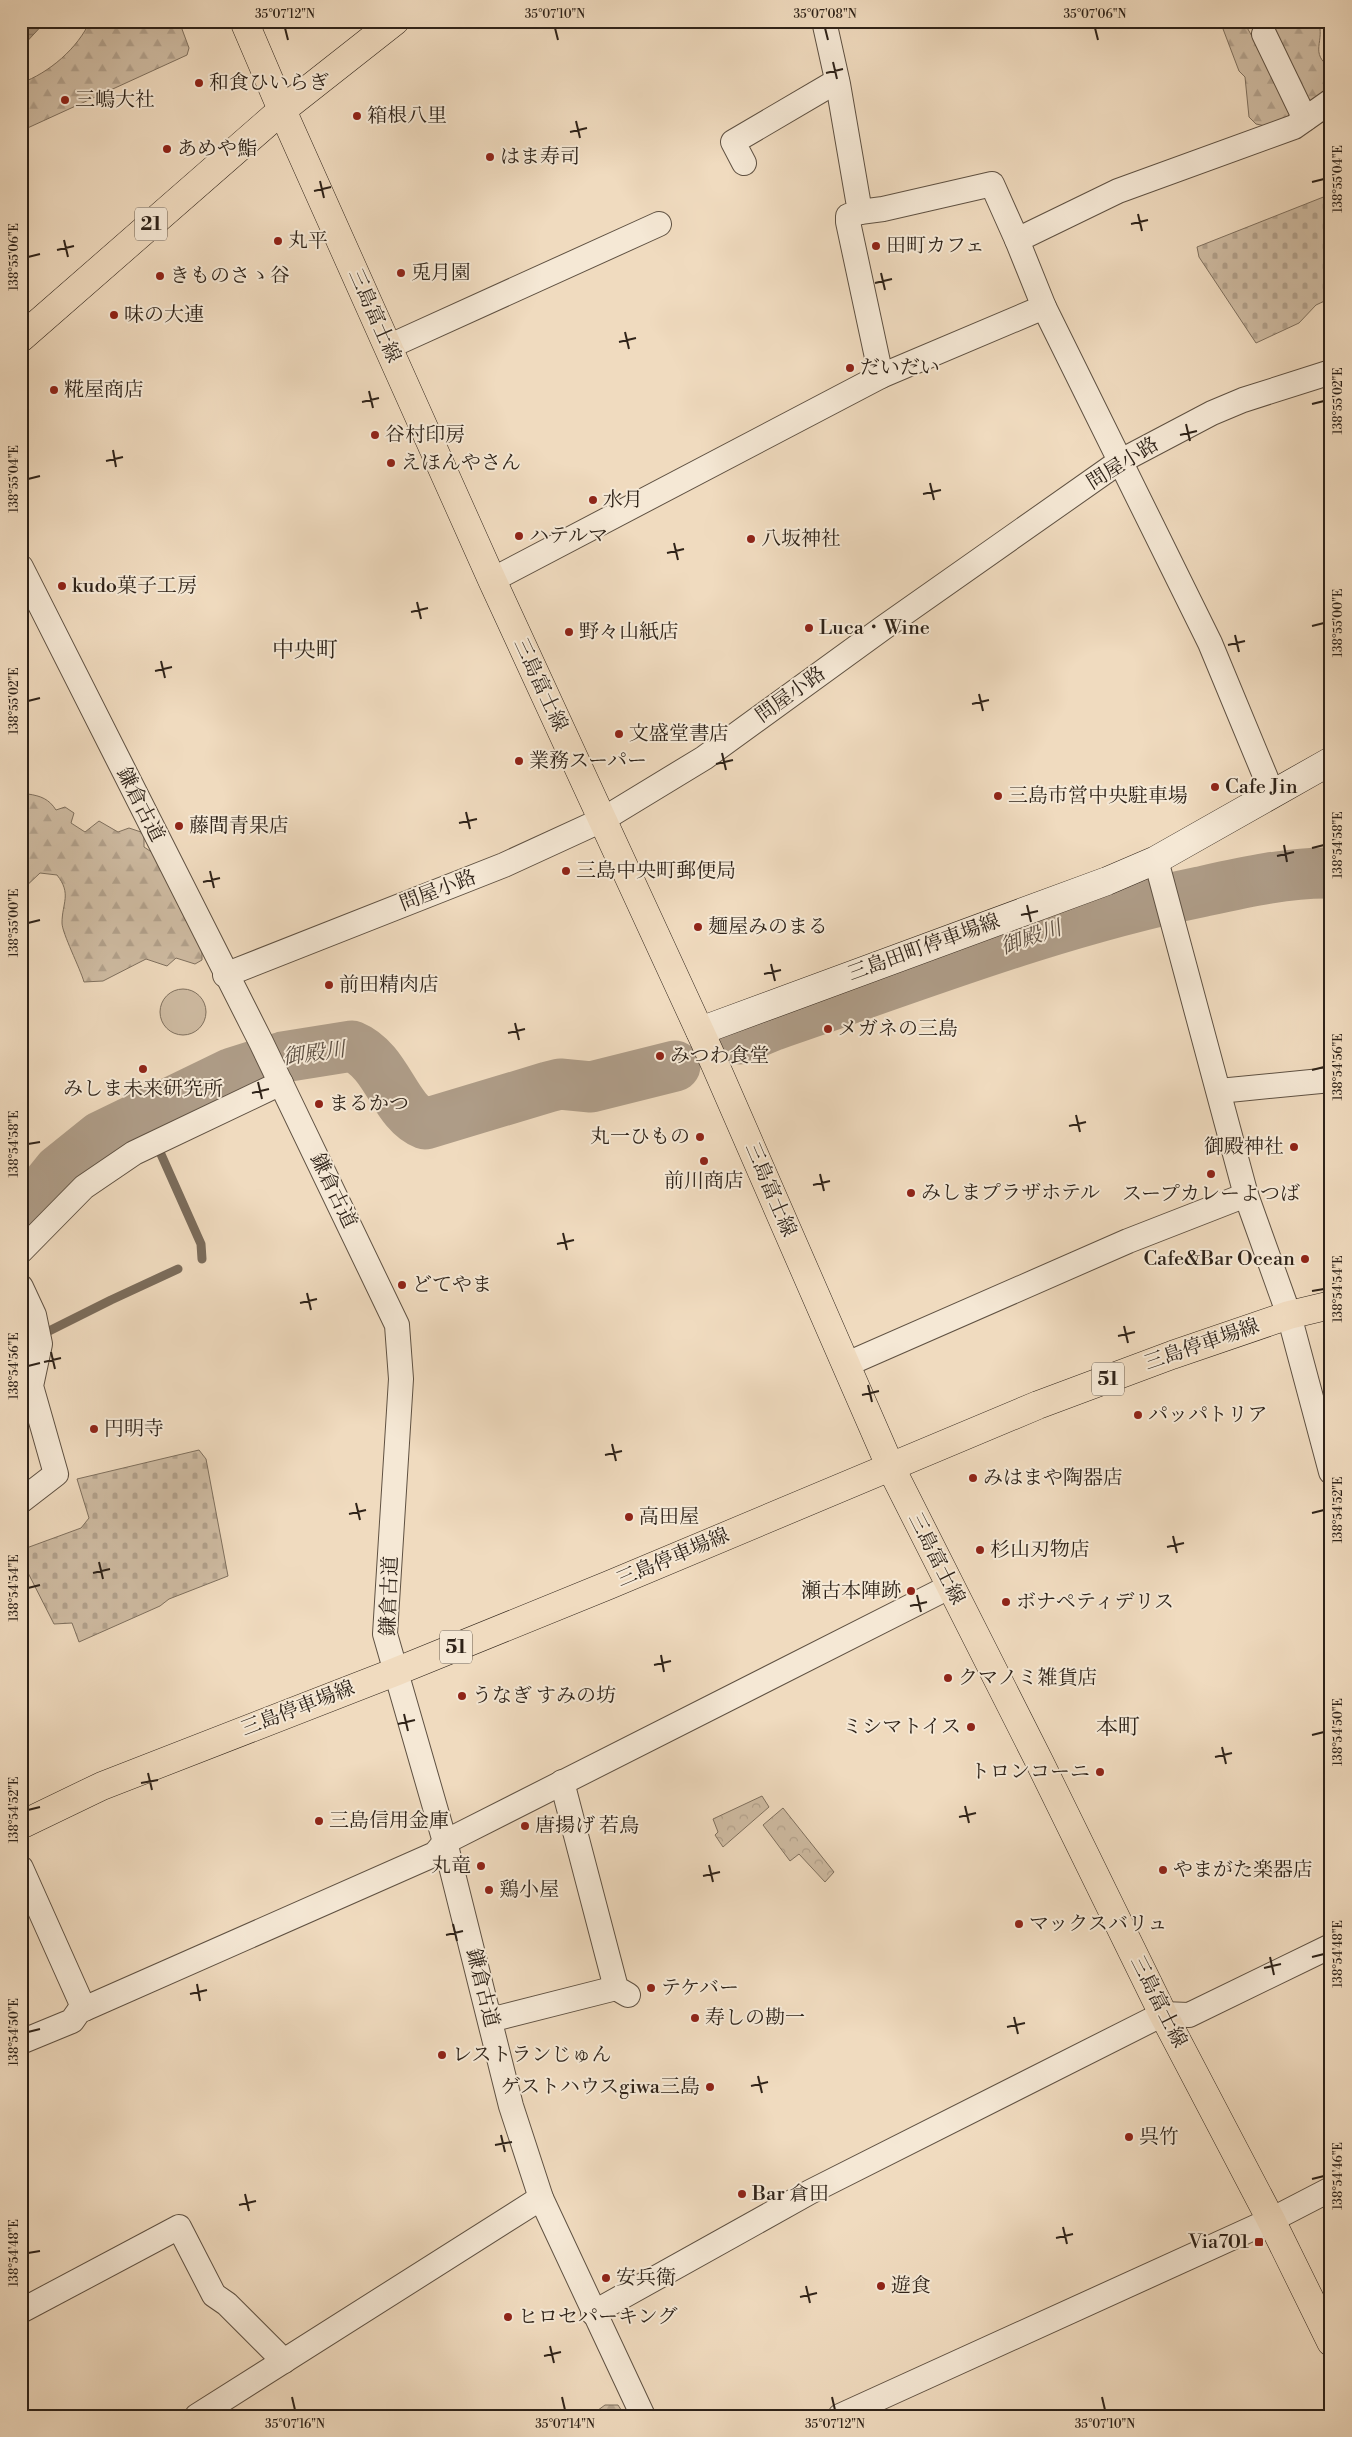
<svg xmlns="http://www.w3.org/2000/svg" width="1352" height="2437" viewBox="0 0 1352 2437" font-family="'Libre Bodoni','Noto Serif JP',serif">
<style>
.grass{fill:#cfbca3;stroke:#7f705e}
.forest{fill:url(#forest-firs);stroke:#7f705e}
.cemetery{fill:url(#cemetery-stones);stroke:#7f705e}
.park{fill:url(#park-crowns);stroke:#7f705e}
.water{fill:url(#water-rules);stroke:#7b6c5b}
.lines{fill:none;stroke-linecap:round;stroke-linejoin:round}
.stream{stroke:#7b6c5b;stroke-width:9}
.river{stroke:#ae9c87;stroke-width:51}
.minor-casing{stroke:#5f5142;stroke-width:26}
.secondary-casing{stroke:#2f2319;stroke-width:29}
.primary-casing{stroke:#2f2319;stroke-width:29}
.minor{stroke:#f5e8d5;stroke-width:24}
.secondary{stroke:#f5e8d5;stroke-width:28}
.primary{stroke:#f0dbbf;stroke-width:28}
.ticks{fill:none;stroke:#2f2319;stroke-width:2}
.poi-dot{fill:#8f2418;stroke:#f5e8d5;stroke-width:2}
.labels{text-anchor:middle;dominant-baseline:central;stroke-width:4;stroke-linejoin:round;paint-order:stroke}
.shield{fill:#f5e8d5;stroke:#6a5e51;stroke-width:1}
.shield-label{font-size:19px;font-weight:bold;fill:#2f2319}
.poi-label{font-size:20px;fill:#2f2319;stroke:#f5e8d5;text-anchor:start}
.street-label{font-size:20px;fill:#2f2319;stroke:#f5e8d5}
.water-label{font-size:21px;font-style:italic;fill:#5b4d40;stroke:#f5e8d5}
.quarter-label{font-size:22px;fill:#2f2319;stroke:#f5e8d5}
.neatline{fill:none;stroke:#2f2319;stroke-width:2}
.ticks-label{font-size:12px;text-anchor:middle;fill:#2f2319}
</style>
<defs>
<pattern id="forest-firs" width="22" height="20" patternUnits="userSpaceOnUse" patternTransform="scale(1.25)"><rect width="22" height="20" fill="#cfbca3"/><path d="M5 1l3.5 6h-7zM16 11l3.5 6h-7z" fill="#b2a18c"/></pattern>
<pattern id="cemetery-stones" width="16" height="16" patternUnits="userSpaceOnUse" patternTransform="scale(1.25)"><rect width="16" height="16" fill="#cfbca3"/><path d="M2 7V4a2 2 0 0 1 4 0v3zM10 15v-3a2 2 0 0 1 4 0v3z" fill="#b2a18c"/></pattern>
<pattern id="park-crowns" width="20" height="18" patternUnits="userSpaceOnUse" patternTransform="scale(1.25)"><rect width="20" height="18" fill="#cfbca3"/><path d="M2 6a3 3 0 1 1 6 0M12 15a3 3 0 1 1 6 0" fill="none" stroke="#b2a18c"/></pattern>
<pattern id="water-rules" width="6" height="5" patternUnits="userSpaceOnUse" patternTransform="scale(1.25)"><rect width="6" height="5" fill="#ae9c87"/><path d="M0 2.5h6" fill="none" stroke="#8e7f6e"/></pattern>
</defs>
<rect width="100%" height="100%" fill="#f0dbbf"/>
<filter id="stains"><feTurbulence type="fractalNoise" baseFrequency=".004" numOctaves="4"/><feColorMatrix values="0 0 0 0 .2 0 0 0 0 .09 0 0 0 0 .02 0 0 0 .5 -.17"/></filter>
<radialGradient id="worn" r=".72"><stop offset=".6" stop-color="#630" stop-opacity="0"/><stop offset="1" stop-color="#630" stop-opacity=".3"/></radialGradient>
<circle class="grass" cx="183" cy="1012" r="23"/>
<g class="forest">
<path d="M90 21H179L189 48 187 55 21 131V83C49 73 78 48 90 21Z"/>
<path d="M1220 21H1228L1230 26 1239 21 1245 24 1253 38 1275 31 1279 21H1318C1326 41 1308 53 1331 68V94L1270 127 1256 124 1249 117 1245 77 1239 71Z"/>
<path d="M28 794C41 796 49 799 56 810L65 807 74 813 71 823 85 832 99 821 118 832 129 828 144 833V847L159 857 202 948V960L195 964 176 958 167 966 146 959 103 981 84 982C80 968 62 933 62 923 62 903 72 894 57 875L40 873 21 891V802Z"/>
<path d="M605 2405H618L625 2416H590Z"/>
</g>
<g class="cemetery">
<path d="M1331 194V298L1316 305 1299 323 1256 343 1199 257 1197 247Z"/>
<path d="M199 1450 206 1459 228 1576 169 1599 160 1606 79 1642 72 1623 54 1624 24 1565 21 1550 81 1528 89 1518 77 1479Z"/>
</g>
<g class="park">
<path d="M762 1796 769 1807 723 1847 715 1835 718 1832 713 1819Z"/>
<path d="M783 1808 834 1872 825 1882 799 1854 790 1861 763 1825Z"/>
</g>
<path class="water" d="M21 21H46L21 48Z"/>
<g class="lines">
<g class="stream">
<path d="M141 1117 148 1129"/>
<path d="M160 1152 201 1244 202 1259"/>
<path d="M21 1345 111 1300 178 1269"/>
</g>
<g class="river">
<path d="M740 1039 774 1025C915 977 1054 922 1200 892 1241 883 1289 872 1331 873"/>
<path d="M21 1217 59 1170 100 1137 232 1073 283 1057 352 1046C388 1061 394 1112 425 1124L548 1087 560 1084 591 1087 675 1066"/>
</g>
<defs>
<g id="minor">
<path d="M824 21 838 84 860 212 848 216V222L881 376"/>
<path d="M1264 34 1305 119"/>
<path d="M744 163 733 142 837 81"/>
<path d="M860 212 883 209 992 184 1017 240"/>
<path d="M388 347 659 224"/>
<path d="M21 567 261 1042 397 1325 401 1379 385 1634 445 1842 511 2106 541 2198 643 2416"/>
<path d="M492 580 881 376 1044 307"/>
<path d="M1273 795 1210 643 1044 307 1017 240 1118 191 1294 127 1331 101"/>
<path d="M1156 860 1246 1195 1289 1315 1331 1472"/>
<path d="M225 975 504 865 602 820 704 758 883 628 1119 462 1212 413 1243 400 1331 372"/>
<path d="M1219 1091 1331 1080"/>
<path d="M21 1251 84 1187 134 1153 281 1083"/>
<path d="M21 1287 34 1315 40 1344 31 1386 56 1474 21 1501"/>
<path d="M845 1365 1128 1241 1246 1195"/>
<path d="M562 1782 616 1988 628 1995"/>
<path d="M21 1868 84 2009"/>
<path d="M490 2020 616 1988"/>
<path d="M21 2042 72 2021 79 2011 84 2009 435 1854 445 1842 949 1587"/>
<path d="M21 2311 179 2227 214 2295 227 2304 284 2361"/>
<path d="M593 2313 810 2192 1163 2014 1189 2015 1331 1946"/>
<path d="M197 2416 541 2198"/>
<path d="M840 2416 1271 2220 1331 2189"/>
</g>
<path id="secondary" d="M700 1031 1107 881 1156 860 1331 761"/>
<g id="primary">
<path d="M244 21 282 110 492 580 714 1062 890 1466 1039 1761 1163 2014 1271 2220 1331 2342"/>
<path d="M21 338 282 110 395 21"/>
<path d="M21 1825 102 1786 395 1672 609 1585 1038 1405 1172 1355 1289 1315 1331 1305"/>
</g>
</defs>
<use href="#minor" class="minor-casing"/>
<use href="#secondary" class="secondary-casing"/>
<use href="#primary" class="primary-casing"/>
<use href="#minor" class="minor"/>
<use href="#secondary" class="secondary"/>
<use href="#primary" class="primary"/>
</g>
<path class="ticks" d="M285 28 288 40M555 28 558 40M825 28 828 40M1095 28 1098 40M833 62 837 79M826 73 843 69M576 121 580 138M570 132 587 128M320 181 324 198M1312 182 1324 179M314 191 331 187M1138 214 1142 231M1131 224 1148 220M64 240 68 257M57 250 74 246M28 257 40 254M881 273 885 290M875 283 892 279M625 332 629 349M619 342 636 338M369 391 373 408M362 402 379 398M1312 404 1324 401M1186 424 1190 441M1180 435 1197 431M113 450 116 467M106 461 123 457M28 479 40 476M930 483 934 500M923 494 941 490M674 543 678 560M667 553 684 549M417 602 421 619M411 612 428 608M1312 626 1324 623M1235 635 1239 652M1228 645 1245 641M161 661 165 678M155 671 172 667M979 694 983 711M28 701 40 698M972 704 989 700M722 753 726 770M716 764 733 760M466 812 470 829M459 823 477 819M1284 845 1287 862M1312 848 1324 845M1277 856 1294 852M210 871 214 888M203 882 220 878M1027 905 1031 922M1021 915 1038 911M28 923 40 920M771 964 775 981M764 974 781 970M515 1023 519 1040M508 1033 525 1029M1312 1070 1324 1067M258 1082 262 1099M252 1093 269 1089M1076 1115 1080 1132M1069 1126 1086 1122M28 1144 40 1142M820 1174 824 1191M813 1185 830 1181M563 1233 567 1250M557 1244 574 1240M1312 1291 1324 1289M307 1293 311 1310M300 1303 317 1299M1124 1326 1128 1343M1118 1336 1135 1332M51 1352 55 1369M44 1362 61 1358M28 1366 40 1363M868 1385 872 1402M862 1395 879 1391M612 1444 616 1461M605 1455 622 1451M356 1503 360 1520M1312 1513 1324 1510M349 1514 366 1510M1173 1536 1177 1553M1167 1547 1184 1543M99 1562 103 1579M93 1573 110 1569M28 1588 40 1585M917 1595 921 1612M910 1606 927 1602M661 1655 664 1672M654 1665 671 1661M404 1714 408 1731M398 1724 415 1720M1312 1735 1324 1732M1222 1747 1226 1764M1215 1757 1232 1753M148 1773 152 1790M141 1783 158 1780M965 1806 969 1823M28 1810 40 1807M959 1817 976 1813M709 1865 713 1882M703 1876 720 1872M453 1924 457 1941M446 1935 463 1931M1270 1957 1274 1975M1312 1957 1324 1954M1264 1968 1281 1964M197 1984 200 2001M190 1994 207 1990M1014 2017 1018 2034M1007 2027 1025 2023M28 2032 40 2029M758 2076 762 2093M751 2086 768 2082M501 2135 505 2152M495 2145 512 2142M1312 2179 1324 2176M245 2194 249 2211M239 2205 256 2201M1063 2227 1067 2244M1056 2238 1073 2234M28 2253 40 2251M806 2286 810 2303M800 2297 817 2293M550 2346 554 2363M544 2356 561 2352M292 2397 295 2410M562 2397 565 2410M832 2397 835 2410M1102 2397 1105 2410"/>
<g class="poi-dot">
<circle cx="199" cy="83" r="5"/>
<circle cx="65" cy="100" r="5"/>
<circle cx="357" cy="116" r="5"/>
<circle cx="167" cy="149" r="5"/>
<circle cx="490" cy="157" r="5"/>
<circle cx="278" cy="241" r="5"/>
<circle cx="876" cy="246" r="5"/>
<circle cx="401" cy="273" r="5"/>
<circle cx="160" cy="276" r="5"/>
<circle cx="114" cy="315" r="5"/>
<circle cx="850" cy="368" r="5"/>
<circle cx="54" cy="390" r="5"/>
<circle cx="375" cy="435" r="5"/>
<circle cx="391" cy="463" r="5"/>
<circle cx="593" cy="500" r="5"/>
<circle cx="519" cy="536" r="5"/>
<circle cx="751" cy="539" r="5"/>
<circle cx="62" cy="586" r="5"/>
<circle cx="809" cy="628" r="5"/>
<circle cx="569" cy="632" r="5"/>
<circle cx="619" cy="734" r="5"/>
<circle cx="519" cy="761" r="5"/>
<circle cx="1215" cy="787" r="5"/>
<circle cx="998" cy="796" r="5"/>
<circle cx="179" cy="826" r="5"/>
<circle cx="566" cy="871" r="5"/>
<circle cx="698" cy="927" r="5"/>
<circle cx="329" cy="985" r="5"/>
<circle cx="828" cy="1029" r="5"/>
<circle cx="660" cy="1056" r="5"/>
<circle cx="143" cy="1069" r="5"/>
<circle cx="319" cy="1104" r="5"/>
<circle cx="700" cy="1137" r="5"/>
<circle cx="1294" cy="1147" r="5"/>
<circle cx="704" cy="1161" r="5"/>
<circle cx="1211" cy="1174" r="5"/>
<circle cx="911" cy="1193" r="5"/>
<circle cx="1305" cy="1259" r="5"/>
<circle cx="402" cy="1285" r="5"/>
<circle cx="1138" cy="1415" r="5"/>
<circle cx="94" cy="1429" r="5"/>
<circle cx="973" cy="1478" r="5"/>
<circle cx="629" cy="1517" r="5"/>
<circle cx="980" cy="1550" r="5"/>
<circle cx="911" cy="1591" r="5"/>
<circle cx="1006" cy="1602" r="5"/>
<circle cx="948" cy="1678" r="5"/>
<circle cx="462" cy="1696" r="5"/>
<circle cx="971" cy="1727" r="5"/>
<circle cx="1100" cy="1772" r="5"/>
<circle cx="319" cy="1821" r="5"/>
<circle cx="525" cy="1826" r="5"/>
<circle cx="481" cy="1866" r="5"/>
<circle cx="1163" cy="1870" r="5"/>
<circle cx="489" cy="1890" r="5"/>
<circle cx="1019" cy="1924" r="5"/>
<circle cx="651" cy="1988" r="5"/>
<circle cx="695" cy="2018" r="5"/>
<circle cx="442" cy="2055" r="5"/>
<circle cx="710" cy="2087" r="5"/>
<circle cx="1129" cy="2137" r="5"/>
<circle cx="742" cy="2194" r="5"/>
<rect x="1254" y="2237" width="10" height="10" rx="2.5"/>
<circle cx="606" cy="2278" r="5"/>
<circle cx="881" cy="2286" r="5"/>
<circle cx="508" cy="2317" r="5"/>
</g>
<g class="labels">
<g class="shield">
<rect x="135" y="207.5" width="32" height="33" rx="4"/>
<rect x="1092" y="1362.5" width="32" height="33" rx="4"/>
<rect x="440" y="1630.5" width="32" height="33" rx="4"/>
</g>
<g class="shield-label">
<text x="151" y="224">21</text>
<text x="1108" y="1379">51</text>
<text x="456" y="1647">51</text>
</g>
<g class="poi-label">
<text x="209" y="83">和食ひいらぎ</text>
<text x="75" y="100">三嶋大社</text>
<text x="367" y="116">箱根八里</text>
<text x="177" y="149">あめや鮨</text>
<text x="500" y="157">はま寿司</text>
<text x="288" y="241">丸平</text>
<text x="886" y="246">田町カフェ</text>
<text x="411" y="273">兎月園</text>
<text x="170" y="276">きものさゝ谷</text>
<text x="124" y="315">味の大連</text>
<text x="860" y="368">だいだい</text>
<text x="64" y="390">糀屋商店</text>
<text x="385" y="435">谷村印房</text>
<text x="401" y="463">えほんやさん</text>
<text x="603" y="500">水月</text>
<text x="529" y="536">ハテルマ</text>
<text x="761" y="539">八坂神社</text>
<text x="72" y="586">kudo菓子工房</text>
<text x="819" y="628">Luca・Wine</text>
<text x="579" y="632">野々山紙店</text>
<text x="629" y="734">文盛堂書店</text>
<text x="529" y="761">業務スーパー</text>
<text x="1225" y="787">Cafe Jin</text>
<text x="1008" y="796">三島市営中央駐車場</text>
<text x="189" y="826">藤間青果店</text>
<text x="576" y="871">三島中央町郵便局</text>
<text x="708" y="927">麺屋みのまる</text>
<text x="339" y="985">前田精肉店</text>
<text x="838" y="1029">メガネの三島</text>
<text x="670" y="1056">みつわ食堂</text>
<text x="143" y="1089" text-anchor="middle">みしま未来研究所</text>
<text x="329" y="1104">まるかつ</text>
<text x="690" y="1137" text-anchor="end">丸一ひもの</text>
<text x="1284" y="1147" text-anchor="end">御殿神社</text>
<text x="704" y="1181" text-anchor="middle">前川商店</text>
<text x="921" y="1193">みしまプラザホテル</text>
<text x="1211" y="1194" text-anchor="middle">スープカレーよつば</text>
<text x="1295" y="1259" text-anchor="end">Cafe&amp;Bar Ocean</text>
<text x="412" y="1285">どてやま</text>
<text x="1148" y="1415">パッパトリア</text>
<text x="104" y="1429">円明寺</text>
<text x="983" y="1478">みはまや陶器店</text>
<text x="639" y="1517">高田屋</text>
<text x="990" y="1550">杉山刃物店</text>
<text x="901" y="1591" text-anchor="end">瀬古本陣跡</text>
<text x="1016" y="1602">ボナペティデリス</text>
<text x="958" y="1678">クマノミ雑貨店</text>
<text x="472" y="1696">うなぎ すみの坊</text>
<text x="961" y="1727" text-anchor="end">ミシマトイス</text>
<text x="1090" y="1772" text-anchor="end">トロンコーニ</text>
<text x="329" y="1821">三島信用金庫</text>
<text x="535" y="1826">唐揚げ 若鳥</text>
<text x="471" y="1866" text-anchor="end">丸竜</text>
<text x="1173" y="1870">やまがた楽器店</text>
<text x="499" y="1890">鶏小屋</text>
<text x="1029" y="1924">マックスバリュ</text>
<text x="661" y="1988">テケバー</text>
<text x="705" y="2018">寿しの勘一</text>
<text x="452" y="2055">レストランじゅん</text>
<text x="700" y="2087" text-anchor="end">ゲストハウスgiwa三島</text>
<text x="1139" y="2137">呉竹</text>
<text x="752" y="2194">Bar 倉田</text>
<text x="1249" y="2242" text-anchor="end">Via701</text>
<text x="616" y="2278">安兵衛</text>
<text x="891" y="2286">遊食</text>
<text x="518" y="2317">ヒロセパーキング</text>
</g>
<g class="street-label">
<text transform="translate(374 316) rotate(66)">三島富士線</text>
<text transform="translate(1123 464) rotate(-32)">問屋小路</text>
<text transform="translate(540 685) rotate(65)">三島富士線</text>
<text transform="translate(791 695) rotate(-36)">問屋小路</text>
<text transform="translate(140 805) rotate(63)">鎌倉古道</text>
<text transform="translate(438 891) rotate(-21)">問屋小路</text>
<text transform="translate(924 948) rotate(-20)">三島田町停車場線</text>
<text transform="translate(770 1190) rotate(67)">三島富士線</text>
<text transform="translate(333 1191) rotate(64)">鎌倉古道</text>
<text transform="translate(1202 1345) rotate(-19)">三島停車場線</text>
<text transform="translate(673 1558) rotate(-23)">三島停車場線</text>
<text transform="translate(936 1559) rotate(63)">三島富士線</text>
<text transform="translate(390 1596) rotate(-88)">鎌倉古道</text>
<text transform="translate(298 1709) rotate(-21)">三島停車場線</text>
<text transform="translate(482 1988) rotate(76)">鎌倉古道</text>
<text transform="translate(1158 2002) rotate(63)">三島富士線</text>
</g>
<g class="water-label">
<text transform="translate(1031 938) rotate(-19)">御殿川</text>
<text transform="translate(314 1054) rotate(-8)">御殿川</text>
</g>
<g class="quarter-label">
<text x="305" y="650">中央町</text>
<text x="1118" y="1727">本町</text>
</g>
</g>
<rect width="1352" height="2437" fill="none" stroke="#f0dbbf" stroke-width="55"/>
<rect x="28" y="28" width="1296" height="2382" class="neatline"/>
<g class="ticks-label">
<text x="285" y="18">35°07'12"N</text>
<text x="555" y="18">35°07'10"N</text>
<text x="825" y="18">35°07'08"N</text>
<text x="1095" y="18">35°07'06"N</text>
<text transform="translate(1338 179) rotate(-90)" y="4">138°55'04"E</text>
<text transform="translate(14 257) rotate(-90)" y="4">138°55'06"E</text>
<text transform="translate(1338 401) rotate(-90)" y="4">138°55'02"E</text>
<text transform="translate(14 479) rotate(-90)" y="4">138°55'04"E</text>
<text transform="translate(1338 623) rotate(-90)" y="4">138°55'00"E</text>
<text transform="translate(14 701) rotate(-90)" y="4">138°55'02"E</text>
<text transform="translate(1338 845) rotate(-90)" y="4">138°54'58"E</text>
<text transform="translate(14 923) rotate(-90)" y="4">138°55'00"E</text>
<text transform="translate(1338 1067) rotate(-90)" y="4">138°54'56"E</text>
<text transform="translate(14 1144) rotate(-90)" y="4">138°54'58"E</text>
<text transform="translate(1338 1289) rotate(-90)" y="4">138°54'54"E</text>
<text transform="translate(14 1366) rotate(-90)" y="4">138°54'56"E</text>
<text transform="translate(1338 1510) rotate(-90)" y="4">138°54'52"E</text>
<text transform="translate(14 1588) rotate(-90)" y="4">138°54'54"E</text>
<text transform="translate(1338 1732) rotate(-90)" y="4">138°54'50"E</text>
<text transform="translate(14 1810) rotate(-90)" y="4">138°54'52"E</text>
<text transform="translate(1338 1954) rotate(-90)" y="4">138°54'48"E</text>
<text transform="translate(14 2032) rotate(-90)" y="4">138°54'50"E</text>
<text transform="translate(1338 2176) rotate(-90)" y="4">138°54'46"E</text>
<text transform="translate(14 2253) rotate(-90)" y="4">138°54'48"E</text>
<text x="295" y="2428">35°07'16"N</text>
<text x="565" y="2428">35°07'14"N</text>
<text x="835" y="2428">35°07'12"N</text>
<text x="1105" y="2428">35°07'10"N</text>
</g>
<rect width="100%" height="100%" filter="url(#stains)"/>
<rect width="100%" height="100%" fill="url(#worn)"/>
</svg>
